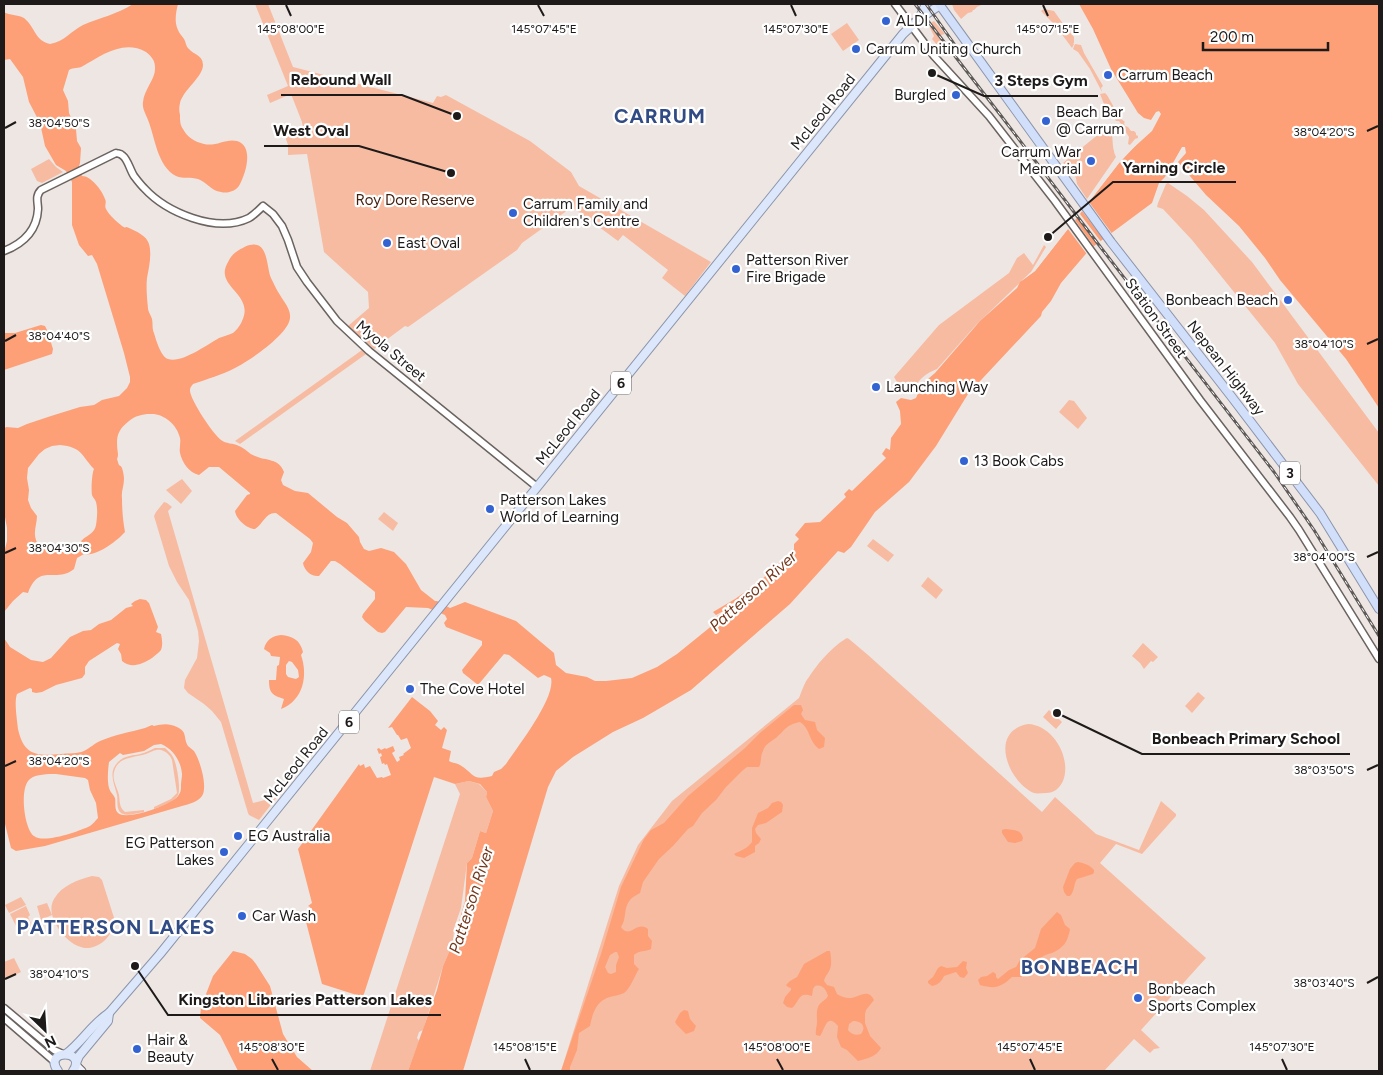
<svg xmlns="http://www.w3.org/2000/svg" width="1383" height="1075" viewBox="0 0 1383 1075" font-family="Figtree,sans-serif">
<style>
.green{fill:#f7bba1}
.water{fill:#fda077;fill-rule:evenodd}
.pier{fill:#eee6e3}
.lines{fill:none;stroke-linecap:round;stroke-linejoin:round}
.tertiary-casing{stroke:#6a6360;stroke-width:9}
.secondary-casing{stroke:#6a6360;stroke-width:9}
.primary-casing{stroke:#8b95ab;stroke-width:10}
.trunk-casing{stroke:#8b95ab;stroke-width:10}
.tertiary{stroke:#fff;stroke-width:6}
.secondary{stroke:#eef3fd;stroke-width:7}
.primary{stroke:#dde7fb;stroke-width:8}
.trunk{stroke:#d2dffa;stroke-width:8}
.rail-casing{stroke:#5e5a58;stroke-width:3}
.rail{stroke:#fff;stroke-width:1;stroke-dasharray:4;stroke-linecap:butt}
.ticks{fill:none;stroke:#1d1a19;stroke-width:2}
.poi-dot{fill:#3363d2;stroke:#fff;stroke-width:2}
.labels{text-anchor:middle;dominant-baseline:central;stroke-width:4.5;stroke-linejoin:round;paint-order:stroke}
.shield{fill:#fff;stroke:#615f5e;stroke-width:1}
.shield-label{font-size:14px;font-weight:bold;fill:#1d1a19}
.poi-label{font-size:15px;fill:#1d1a19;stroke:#fff;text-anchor:start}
.street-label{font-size:15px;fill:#1d1a19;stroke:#fff}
.park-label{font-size:15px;fill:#44200f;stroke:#fff}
.water-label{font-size:16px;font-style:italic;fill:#73381c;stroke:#fff}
.district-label{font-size:20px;font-weight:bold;letter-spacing:1px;fill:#314b84;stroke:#fff}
.ticks-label{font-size:12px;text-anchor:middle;fill:#1d1a19;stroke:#fff;stroke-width:4.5;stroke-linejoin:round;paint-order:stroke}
.leader{fill:none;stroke:#1d1a19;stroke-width:2}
.callout-dot{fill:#1d1a19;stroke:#fff;stroke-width:2}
.callout-label{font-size:16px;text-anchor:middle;font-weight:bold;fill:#1d1a19;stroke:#fff;stroke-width:4.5;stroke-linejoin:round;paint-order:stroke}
</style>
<rect width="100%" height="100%" fill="#eee6e3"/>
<g class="green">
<path d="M255 4H268L293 67 433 103 437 96 441 97 446 95 530 141 571 172 579 186 711 262 685 296 662 278 668 270 623 235 618 241 572 207 522 243 517 250 408 327 405 326 374 349 348 326 369 308 368 292 324 252 307 154 288 155V145L285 136 303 128 302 122 291 94 270 103 267 95 288 86Z"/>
<path d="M952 4H983L977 7 974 10H973L972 12 968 13 961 19 954 10Z"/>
<path d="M1044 9 1054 11 1066 28V30H1068L1074 37V43H1073L1074 44 1072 48 1055 25 1041 11Z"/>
<path d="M934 21 945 34 941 35 944 50 942 51 932 39 934 36 930 28 932 22Z"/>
<path d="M847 23 859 40 843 51 831 34Z"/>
<path d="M1075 44 1081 45 1084 53 1103 86 1101 88 1102 92 1090 69 1078 52 1073 49Z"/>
<path d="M1105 93 1107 95 1120 118 1125 122 1124 123 1125 126 1128 127 1131 131H1134L1136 133V135L1138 136V138L1135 139 1130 145 1128 144 1129 137 1119 121H1116L1104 104 1100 94Z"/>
<path d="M1110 125C1114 136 1111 147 1116 157L1087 199 1077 184 1076 178 1072 172 1069 171 1063 163Z"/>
<path d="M49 159 56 167 63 172 42 183 37 181 31 169Z"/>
<path d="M1168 183 1187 196 1204 210 1252 262 1379 433V486L1298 384 1275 343 1192 240 1163 209 1157 207 1158 203 1166 184Z"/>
<path d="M1044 245 1046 247 1031 272 976 325 937 369C926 373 918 380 913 390L903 392 894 377 939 325 1009 273 1017 258 1024 253 1033 265Z"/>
<path d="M362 350 366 354 240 444 235 441Z"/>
<path d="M1069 400 1074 401 1087 418 1078 429 1059 412Z"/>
<path d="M182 479 192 491 181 504 166 490Z"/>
<path d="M164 502 167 503 172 507 168 511 253 803 277 797 259 820 249 815 248 813 221 722 212 711 204 704 188 693 184 688 185 680 197 658 199 641 198 631 189 600 177 582 169 566 154 516 156 512Z"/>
<path d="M384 512 398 523 393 531 378 519Z"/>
<path d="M873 539 894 555 888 562 867 546Z"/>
<path d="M928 577 943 590 936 599 921 586Z"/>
<path d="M847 638 849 639 868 655 1042 812 1055 797 1096 834 1139 850 1161 801 1176 814V816L1142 854 1116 844 1100 863 1206 958 1141 1030 1160 1048 1154 1049 1150 1053 1134 1039 1104 1071H561L619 886 638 845 672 801 799 698C802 691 804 683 809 677 817 664 834 645 847 638Z"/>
<path d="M1143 643 1158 657 1153 662 1151 661 1144 669 1140 663 1132 656Z"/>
<path d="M1198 692 1205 698 1192 713 1185 706Z"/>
<path d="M1049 710 1062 722 1056 729 1043 717Z"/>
<path d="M1028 724C1053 725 1072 758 1063 781 1059 789 1054 793 1046 793 1042 793 1037 794 1034 793 1008 782 988 731 1028 724Z"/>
<path d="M155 748H165C168 751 171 753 173 757 177 764 181 789 178 795 173 803 162 806 154 809V807L171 799 177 793 172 760C170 755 167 752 161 750 155 749 152 752 146 754 134 758 118 756 114 772 112 780 117 787 119 795 120 802 119 807 125 812L144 810V812C137 813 127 817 121 813 116 809 118 801 117 795 114 783 108 772 118 762 125 755 132 756 140 754 145 753 150 750 155 748Z"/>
<path d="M469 781 479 784 487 792 486 797 493 811 486 833 480 831 472 858 467 863 461 908 454 928 453 943 443 966 423 1030 419 1032 417 1038 419 1041 408 1071H370L460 794 455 784Z"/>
<path d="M92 876 99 877 102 880 116 924C111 933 106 942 96 946 92 948 85 949 81 947 65 943 44 915 54 899 62 885 78 880 92 876Z"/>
<path d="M21 897 26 905 9 913 5 905Z"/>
<path d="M47 903 52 915 41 920 37 906Z"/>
<path d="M26 906 30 915 28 917 33 927 21 933 19 932 10 914Z"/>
<path d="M14 958 21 972 6 979 4 973V962Z"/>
</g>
<g class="water">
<path d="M133 4H178C176 12 174 22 178 30 179 33 182 36 184 39 186 42 186 47 189 49 194 55 203 55 203 65 203 77 183 90 180 103 179 107 179 111 180 115 180 120 180 125 183 129 187 137 195 142 204 144 216 147 226 138 237 141 254 146 246 173 240 184 237 191 227 194 221 192 211 191 207 182 198 179 191 177 183 179 176 176 157 166 155 137 148 120 146 114 142 109 143 102 144 89 156 79 155 67 155 60 151 56 146 52 123 39 101 56 83 66 78 69 74 67 69 70L63 90 68 101 69 113 76 129 77 141 81 148 80 163 79 166 82 176C91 176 102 190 105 199 107 203 104 205 106 209 109 215 117 222 122 226 128 230 123 225 129 228 136 231 147 236 149 244 152 255 149 267 147 278 146 287 147 299 148 308 148 312 151 315 152 319 153 324 152 329 154 333 156 340 161 357 168 359 181 364 208 344 219 338 224 336 229 335 233 333 237 330 241 324 242 321 255 294 215 287 227 264 230 258 232 254 239 250 244 247 251 243 257 245 268 248 267 269 271 278 274 284 276 289 280 295 284 302 291 309 290 318 289 334 249 361 235 368 222 375 207 379 193 384 191 387 190 387 190 391 191 401 213 434 221 440 226 444 233 443 239 446 245 448 249 454 255 456 266 461 279 458 284 472L281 480 283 485 295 491 308 493 337 517 347 523 359 537 360 542 364 549 369 551 381 548 394 552 406 564 421 590 435 601H437L450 608 465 602 516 621 554 653 556 665 566 673 587 677 595 681H606L632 678 657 667 677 654 719 620 717 616 733 607V606L716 615 713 612 735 599 759 582 794 549V544L799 539 795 535 805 523 820 522 846 497 844 494 849 489 852 491 886 458 882 454 886 448 890 450 891 438 901 424 900 411 896 402 901 398 911 400 916 398 922 384 935 373 980 321 1017 288 1020 282 1035 271 1119 163 1131 150 1152 131 1161 114 1159 111 1156 112 1151 120 1144 118 1138 113 1111 69 1093 29 1079 4H1379V408L1346 359 1280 280 1265 258 1239 226 1206 195 1178 162 1186 153 1185 147H1182L1165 177 1159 183 1152 203 1090 249 1061 283 1051 301 1042 312 1041 316 968 394 936 446 909 482 875 512 851 547 844 553 838 551 790 604 691 690 643 718 613 732 573 757 556 771 548 787 463 1071H408L437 990 443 966 453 943 465 901 467 863 472 858 480 831 486 833 493 811 486 797 487 792 480 784 469 781 455 784 434 777 363 997 322 984 304 914 308 913 310 907 308 906 312 903 298 849 359 764 360 766 364 764 365 768 370 766 377 778 382 777 383 778 391 775 387 764 385 765 384 763 382 764 380 757 382 756 381 753 379 754 377 749 379 748 381 750 385 748 386 749 393 746 395 751 392 753 397 762 400 760 399 757 404 755 403 754 411 748 407 738 401 740 398 735H397L392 727 388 728 412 697 430 711 438 721 435 725 441 730 444 727 447 730 442 748 451 751 449 761C452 763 457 763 460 765 475 774 471 781 492 776L494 772 501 769 506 764C517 747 556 698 551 678L544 675 538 678 509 655 504 654 478 685 463 673 462 670 482 645V641L446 627 444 623 447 619 445 615 428 608 406 607 385 632 382 633 378 632 365 621 362 617 363 614 375 599V592L340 564 335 561H331L319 576C311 577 304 570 303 563L311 552 313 543 310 539 276 513C266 512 263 524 255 529 247 529 236 519 235 511L247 495 250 494V493L219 467H209L199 475C189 473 182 462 180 453 179 448 181 443 180 438 177 424 163 413 150 414 142 414 135 416 129 421 116 431 116 439 118 454 118 460 116 457 118 462 119 467 120 464 122 468 123 471 124 476 124 479 124 486 121 492 122 498 122 510 123 521 125 532 117 541 96 557 84 554L77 558 74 569C56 584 39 562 28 593L23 592 13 601 4 612V553L7 541V528L4 512V429L6 427 18 428 27 424 51 416 80 407 94 405 102 400 119 396 127 388 130 382V377L124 353 97 264 92 255 88 256 79 245 72 225V182L66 171 56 165 45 146 40 123 29 102 23 77 10 59 4 60V12C10 16 17 14 24 18 36 28 34 40 50 44 64 42 71 31 83 25 101 17 116 15 133 4ZM60 445C82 447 81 455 94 469 92 472 91 490 92 495 93 498 95 499 96 502 98 509 97 519 96 525 94 536 82 536 79 545 68 550 40 556 36 540 33 532 37 524 37 516L31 508 28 500 29 490 27 478 28 468 39 454 45 449 52 446Z"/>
<path d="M41 325 45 326 47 330 53 349 52 354 4 370V333H15Z"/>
<path d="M140 599 146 600 149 603 158 627 156 632 161 634C162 639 163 645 161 650 159 653 155 655 152 658 142 664 132 669 122 661L121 654 118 649 120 644 117 643 89 661 85 667V674L82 678 56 685 42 692 36 693 32 692V689L30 688 17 694C14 701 17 720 18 729 24 756 37 756 61 754 69 753 77 754 84 751 90 748 95 743 100 741 114 735 130 732 145 728L152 725 154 726C162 724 169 723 177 727 188 732 183 738 188 746 190 748 192 749 194 751 200 760 208 787 202 796 198 802 189 804 182 806L45 846 16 851 11 848 4 820V638L10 647 31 660 43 662 51 658 70 637 83 631 91 630 99 624 111 620 126 608 133 606 131 604 135 601ZM161 744C173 749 181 761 182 774 182 778 181 781 181 785 181 790 181 792 178 796 171 805 127 821 118 813 114 809 116 803 115 798 113 794 110 792 109 788 107 780 108 770 109 762L120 753 123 755 144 751 154 745ZM56 774 85 778 88 780 90 790 96 803 98 818C95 821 93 824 90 826 80 831 44 844 34 836 24 829 19 787 30 779 36 774 48 774 56 774Z"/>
<path d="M281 635C293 636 300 640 303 652L301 655C308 675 304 700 281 709L284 699C272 695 269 693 269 680H276L277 666 279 665 280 657 271 656 270 653 264 649C266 640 272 636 281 635ZM289 661 292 662 298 670 299 677 296 679 288 677 286 674V665Z"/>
<path d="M794 705H801L803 710 801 714 805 720 815 722 817 730 825 738 824 747 819 749C809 742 810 728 800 722 786 725 786 729 777 737 771 742 765 744 763 751 760 756 762 762 759 767H747L742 771 726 787 716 800 702 813 693 826 688 829 673 846 659 859 643 882 640 893C637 895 632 897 630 900 623 908 627 919 621 927 630 940 636 920 648 929V936L652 941 651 949C645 952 639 950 634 955V964L639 969C635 975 630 989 624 993 618 996 610 996 605 999 595 1004 592 1016 590 1026L579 1033 577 1050 570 1067V1071H561L601 954 621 887 644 839 651 830 664 823 688 796 745 748 761 732ZM615 952H617L619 957 616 965V972L611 974 608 973 605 967 610 955Z"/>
<path d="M778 801 781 802 783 805 782 812 766 823 758 825 755 829 756 833 761 839 759 843 755 846V852L744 858 736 856 734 854C740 851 748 848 752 842V828L758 813 768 808 772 803Z"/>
<path d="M1005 829C1013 830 1021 829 1023 838L1022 841 1015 843 1008 842 1002 833V830Z"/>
<path d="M1078 862C1084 863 1090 865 1094 870V872L1093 874 1077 879C1073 885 1075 891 1070 896H1067L1064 892 1063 887 1070 869 1075 863Z"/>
<path d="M1057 912 1061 915 1065 925 1070 929C1068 941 1064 948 1052 953 1048 954 1044 955 1041 958 1033 964 1030 973 1021 977H1012C1000 988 995 989 980 985L978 980 981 977 987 976 993 972 996 974V977L998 979 1009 970 1016 967 1020 960 1035 948 1041 929Z"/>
<path d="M233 951 245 954 252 959 256 964 270 986 283 1034 297 1057 313 1071H238L220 1035 200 1018 201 1007 213 976Z"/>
<path d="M827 951H830C831 956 832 964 830 969 828 974 825 976 824 981L827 985 834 987 837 994C840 996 845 998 849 998 858 998 868 987 874 1000L866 1010 865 1014V1023L870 1036 881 1048C876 1057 868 1058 858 1061L847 1050 841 1047 837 1037 838 1026C826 1012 825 1030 820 1036L816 1035C815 1030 817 1027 817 1022 817 1016 816 1010 819 1005 822 1001 826 1000 828 996 826 989 822 984 815 986L813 989 812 996C798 991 800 1001 792 1008L787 1007 783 1003 785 997 791 990V988L788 987 786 985 790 981 797 977 804 964ZM853 1021C861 1021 867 1026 861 1034 856 1036 851 1034 848 1030L849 1024Z"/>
<path d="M963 961 967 962 966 968 968 973 964 978 960 977 956 972 944 976C942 981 938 985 932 986L928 983V981L933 977 938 968 941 966 947 968 957 967Z"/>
<path d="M684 1010 688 1011 690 1019 696 1026 694 1031 686 1034 677 1025 675 1022 680 1013Z"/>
</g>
<path class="pier" d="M1139 139 1140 141 1119 163 1089 202 1113 235 1105 241 1082 211 1080 214 1102 243 1098 246 1077 218 1075 220 1095 248 1086 257V253L1068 229 1035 271 1020 282 1037 267 1043 257 1087 200 1090 198 1118 161Z"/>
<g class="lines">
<defs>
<g id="tertiary">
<path d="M895 4 934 56 989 116 1055 201 1200 400 1290 517 1299 530 1379 659"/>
<path d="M4 251C22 244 37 231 38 209 38 202 35 196 41 190L116 153C119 154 120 153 123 156 128 160 130 170 134 176 137 180 140 184 144 188 166 212 216 234 249 218 254 215 259 210 263 206L273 214 282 226 288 240 297 267 307 282 337 321 369 351 537 487"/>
<path d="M4 1008 54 1050 63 1054"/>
<path d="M4 1018 55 1062"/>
</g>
<path id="secondary" d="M76 1065 82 1071"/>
<g id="primary">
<path d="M919 19 926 4"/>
<path d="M66 1054C82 1042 92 1024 109 1013L160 954 903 34 919 19 940 5"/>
<path d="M76 1063 79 1056 108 1021 109 1013"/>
<path d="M58 1071C42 1049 88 1049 73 1071"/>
</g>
<path id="trunk" d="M939 4 1111 242 1231 396 1320 513 1379 609"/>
</defs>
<use href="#tertiary" class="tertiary-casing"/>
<use href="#secondary" class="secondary-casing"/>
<use href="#primary" class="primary-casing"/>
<use href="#trunk" class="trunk-casing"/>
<use href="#tertiary" class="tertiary"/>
<use href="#secondary" class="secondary"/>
<use href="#primary" class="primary"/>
<use href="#trunk" class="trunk"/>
<defs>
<g id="rail">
<path d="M915 4 941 38 1002 117 1102 249 1274 472 1314 530 1379 636"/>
<path d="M926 4 962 55"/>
</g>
</defs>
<use href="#rail" class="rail-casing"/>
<use href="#rail" class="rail"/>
</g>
<path class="ticks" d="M286 5 291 16M538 5 544 16M791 5 796 16M1043 5 1048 16M5 128 16 122M1367 131 1378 126M5 341 16 335M1367 344 1378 339M5 553 16 548M1367 557 1378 552M5 766 16 761M1367 770 1378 765M5 979 16 974M1367 983 1378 977M272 1059 278 1070M525 1059 530 1070M777 1059 783 1070M1030 1059 1035 1070M1282 1059 1287 1070"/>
<g class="poi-dot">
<circle cx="886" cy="21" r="5"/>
<circle cx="856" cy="49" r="5"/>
<circle cx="1108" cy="75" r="5"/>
<circle cx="956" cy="95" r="5"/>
<circle cx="1046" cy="121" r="5"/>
<circle cx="1091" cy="161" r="5"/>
<circle cx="513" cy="213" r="5"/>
<circle cx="387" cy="243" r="5"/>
<circle cx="736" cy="269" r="5"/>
<circle cx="1288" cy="300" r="5"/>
<circle cx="876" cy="387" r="5"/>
<circle cx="964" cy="461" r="5"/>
<circle cx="490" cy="509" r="5"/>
<circle cx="410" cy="689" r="5"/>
<circle cx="238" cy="836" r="5"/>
<circle cx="224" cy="852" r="5"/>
<circle cx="242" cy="916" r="5"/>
<circle cx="1138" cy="998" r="5"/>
<circle cx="137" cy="1049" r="5"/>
</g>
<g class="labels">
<g class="shield">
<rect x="611" y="371.5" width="20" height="23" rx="4"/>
<rect x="1280" y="461.5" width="20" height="23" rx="4"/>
<rect x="339" y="710.5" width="20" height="23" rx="4"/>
</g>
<g class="shield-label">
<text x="621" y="383">6</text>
<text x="1290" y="473">3</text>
<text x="349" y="722">6</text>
</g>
<g class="poi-label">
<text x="896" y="21">ALDI</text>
<text x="866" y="49">Carrum Uniting Church</text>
<text x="1118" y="75">Carrum Beach</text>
<text x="946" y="95" text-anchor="end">Burgled</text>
<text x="1056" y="112">Beach Bar<tspan x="1056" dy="17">@ Carrum</tspan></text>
<text x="1081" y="152" text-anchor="end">Carrum War<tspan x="1081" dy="17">Memorial</tspan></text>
<text x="523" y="204">Carrum Family and<tspan x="523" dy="17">Children's Centre</tspan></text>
<text x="397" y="243">East Oval</text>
<text x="746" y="260">Patterson River<tspan x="746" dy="17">Fire Brigade</tspan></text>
<text x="1278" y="300" text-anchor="end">Bonbeach Beach</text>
<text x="886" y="387">Launching Way</text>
<text x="974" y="461">13 Book Cabs</text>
<text x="500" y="500">Patterson Lakes<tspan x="500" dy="17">World of Learning</tspan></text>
<text x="420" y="689">The Cove Hotel</text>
<text x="248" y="836">EG Australia</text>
<text x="214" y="843" text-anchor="end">EG Patterson<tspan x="214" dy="17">Lakes</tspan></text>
<text x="252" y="916">Car Wash</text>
<text x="1148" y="989">Bonbeach<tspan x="1148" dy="17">Sports Complex</tspan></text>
<text x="147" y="1040">Hair &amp;<tspan x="147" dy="17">Beauty</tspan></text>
</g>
<g class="street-label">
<text transform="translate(823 112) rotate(-51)">McLeod Road</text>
<text transform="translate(1156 318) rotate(54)">Station Street</text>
<text transform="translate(391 351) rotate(40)">Myola Street</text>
<text transform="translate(1226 368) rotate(52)">Nepean Highway</text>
<text transform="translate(568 427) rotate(-51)">McLeod Road</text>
<text transform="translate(296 765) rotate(-51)">McLeod Road</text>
</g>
<g class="park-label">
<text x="415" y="200">Roy Dore Reserve</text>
</g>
<g class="water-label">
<text transform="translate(753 591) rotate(-42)">Patterson River</text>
<text transform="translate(471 900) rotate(-72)">Patterson River</text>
</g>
<g class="district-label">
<text x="660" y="116">CARRUM</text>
<text x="116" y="927">PATTERSON LAKES</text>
<text x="1080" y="967">BONBEACH</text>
</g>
</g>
<g class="ticks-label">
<text x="291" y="33">145°08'00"E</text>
<text x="544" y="33">145°07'45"E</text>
<text x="796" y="33">145°07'30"E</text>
<text x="1048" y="33">145°07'15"E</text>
<text x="59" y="127">38°04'50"S</text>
<text x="1324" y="136">38°04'20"S</text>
<text x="59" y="340">38°04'40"S</text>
<text x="1324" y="348">38°04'10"S</text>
<text x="59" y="552">38°04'30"S</text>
<text x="1324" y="561">38°04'00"S</text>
<text x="59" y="765">38°04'20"S</text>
<text x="1324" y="774">38°03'50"S</text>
<text x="59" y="978">38°04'10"S</text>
<text x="1324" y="987">38°03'40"S</text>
<text x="272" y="1051">145°08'30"E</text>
<text x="525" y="1051">145°08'15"E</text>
<text x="777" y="1051">145°08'00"E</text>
<text x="1030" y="1051">145°07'45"E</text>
<text x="1282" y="1051">145°07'30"E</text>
</g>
<path class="leader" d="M457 116L402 95H281M932 73L984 96H1098M451 173L359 146H264M1048 237L1113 182H1236M1057 713L1142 754H1350M135 966L168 1015H441"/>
<g class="callout-dot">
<circle cx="457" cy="116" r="5"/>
<circle cx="932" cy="73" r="5"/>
<circle cx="451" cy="173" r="5"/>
<circle cx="1048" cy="237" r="5"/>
<circle cx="1057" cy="713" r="5"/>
<circle cx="135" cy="966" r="5"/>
</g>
<g class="callout-label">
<text x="341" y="85">Rebound Wall</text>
<text x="1041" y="86">3 Steps Gym</text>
<text x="311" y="136">West Oval</text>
<text x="1174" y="173">Yarning Circle</text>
<text x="1246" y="744">Bonbeach Primary School</text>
<text x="305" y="1005">Kingston Libraries Patterson Lakes</text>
</g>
<rect width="1383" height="1075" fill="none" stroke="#1d1a19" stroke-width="10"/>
<g transform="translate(45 1030) rotate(155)" stroke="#ffffff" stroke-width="4" paint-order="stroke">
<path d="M0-4L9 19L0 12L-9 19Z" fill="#1d1a19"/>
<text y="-8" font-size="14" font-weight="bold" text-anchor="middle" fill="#1d1a19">N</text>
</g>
<path d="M1203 42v8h125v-8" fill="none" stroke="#1d1a19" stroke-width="2.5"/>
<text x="1210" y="42" font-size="15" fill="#1d1a19" stroke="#ffffff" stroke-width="4" paint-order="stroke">200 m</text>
</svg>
